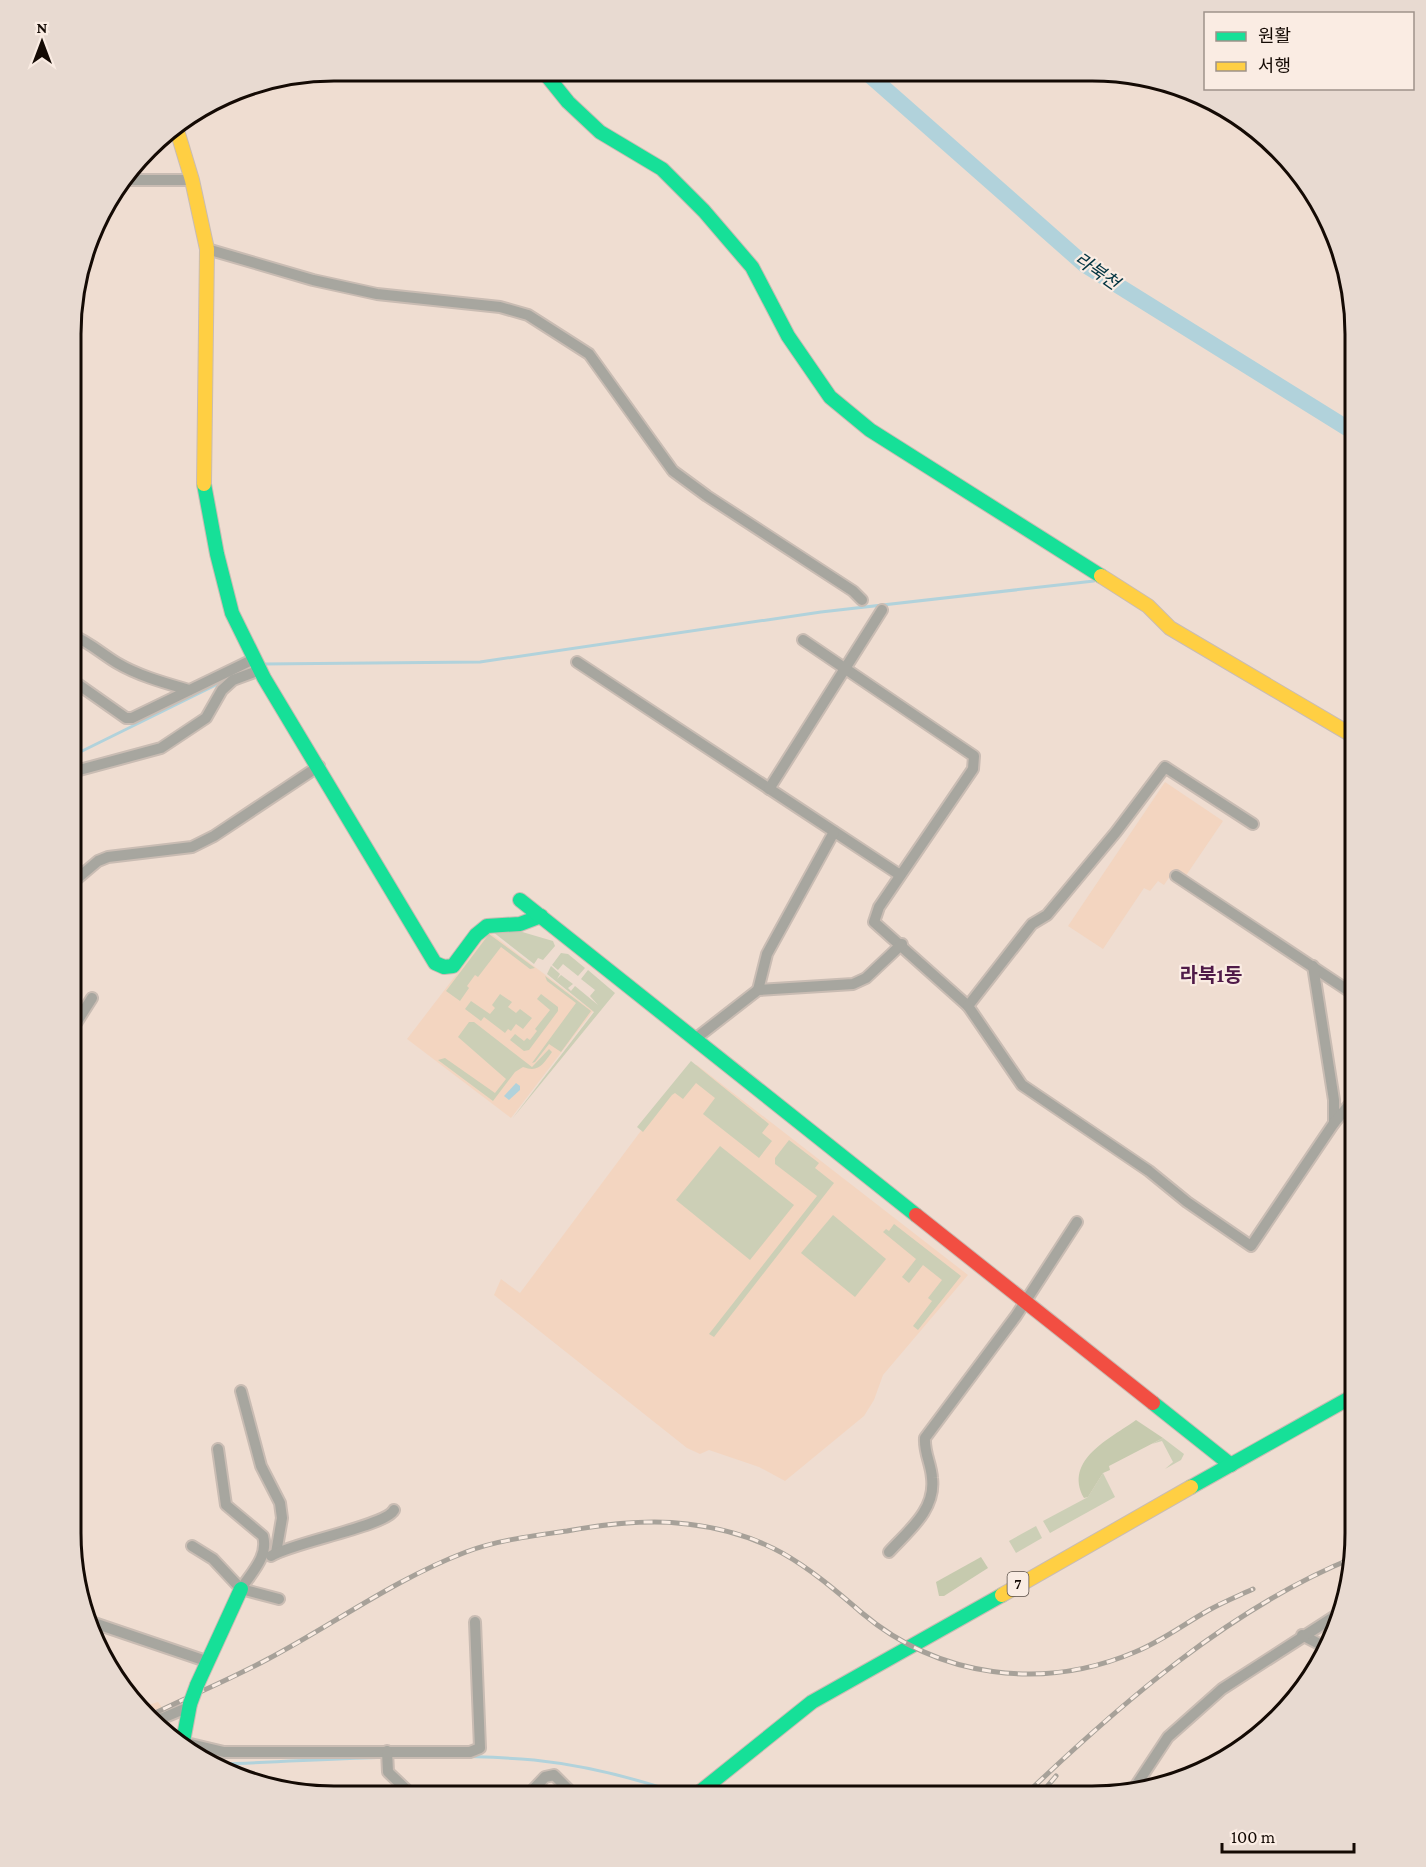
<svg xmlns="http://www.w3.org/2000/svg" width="1426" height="1867" viewBox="0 0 1426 1867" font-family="'Crimson Pro','Noto Sans KR',serif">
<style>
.built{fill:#f3d5c0}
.green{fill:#cccfb6}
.forest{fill:#c6caae}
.water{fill:#b1d2db}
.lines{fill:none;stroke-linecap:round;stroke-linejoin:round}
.stream{stroke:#b1d2db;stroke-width:3}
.river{stroke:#b1d2db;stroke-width:16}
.street-casing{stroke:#c9bcb3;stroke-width:14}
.fast-casing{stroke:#c9bcb3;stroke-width:16}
.slow-casing{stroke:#c9bcb3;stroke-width:16}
.jam-casing{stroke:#c9bcb3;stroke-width:16}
.street{stroke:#a7a69f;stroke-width:10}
.fast{stroke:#16e098;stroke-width:14}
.slow{stroke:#ffcf43;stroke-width:14}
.jam{stroke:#f24e42;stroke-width:14}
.rail-casing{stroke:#a7a199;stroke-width:5}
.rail{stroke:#faece3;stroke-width:3;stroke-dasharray:9;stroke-linecap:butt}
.fast-bridge-casing{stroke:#c9bcb3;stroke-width:16;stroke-linecap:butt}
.fast-bridge{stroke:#16e098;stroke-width:14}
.labels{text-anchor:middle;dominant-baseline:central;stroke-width:4.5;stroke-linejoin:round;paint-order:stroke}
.shield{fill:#faece3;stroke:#594e47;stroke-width:1.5}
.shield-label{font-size:15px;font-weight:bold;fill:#140a04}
.water-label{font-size:18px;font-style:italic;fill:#003340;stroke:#faece3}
.quarter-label{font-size:20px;font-weight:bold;fill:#4f1a48;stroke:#faece3}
.rim{fill:none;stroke:#140a04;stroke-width:3}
</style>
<rect width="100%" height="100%" fill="#efddd1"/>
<g class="built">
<path d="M1165 782 1223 821 1185 877 1174 870 1164 885 1158 881 1150 891 1144 888 1103 949 1068 926Z"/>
<path d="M489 932 593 1011 511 1118 407 1039Z"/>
<path d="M690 1065H697L968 1275 883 1375 874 1400 864 1416 785 1481 759 1467 709 1450 700 1454 687 1448 494 1295 501 1279 520 1293Z"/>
<path d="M158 1702 161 1706 165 1733 138 1708Z"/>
</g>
<g class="green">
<path d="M512 929 553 941 555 946 543 960 538 958 534 964 493 932Z"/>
<path d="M489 934 535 968 530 969 501 947 478 977 475 975 467 986 469 988 460 1001 446 991Z"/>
<path d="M561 953 568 954 585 968 578 976 563 964 558 970 552 965Z"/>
<path d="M551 966 560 974 557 979 561 975 573 984 568 988 571 991 575 986 598 1005 590 996 595 990 581 979 588 970 615 993 512 1119 594 1012 547 974Z"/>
<path d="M545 976 591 1011 561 1052 549 1044 535 1062 532 1063 576 1003 547 981Z"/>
<path d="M500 994 512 1002 508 1007 516 1013 520 1009 532 1018 523 1029 516 1024 511 1031 508 1029 505 1033 484 1017 481 1021 465 1009 471 1001 490 1014 495 1008 492 1005Z"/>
<path d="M541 994 558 1007V1011L529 1050 524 1051 510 1040 515 1034 524 1041 527 1038 530 1040 537 1031 535 1029 550 1010 537 999Z"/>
<path d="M469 1022H474L532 1067 549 1049 552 1052C543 1064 539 1073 523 1067L515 1072 493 1101 438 1060 445 1058 495 1093 506 1079 458 1037Z"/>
<path d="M691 1061 769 1124 762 1133 772 1141 759 1158 703 1114 715 1098 696 1083 683 1099 675 1093 672 1095 643 1132 637 1127Z"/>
<path d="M789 1140 819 1163 815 1168 834 1183 714 1337 709 1334 817 1196 775 1164V1158Z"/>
<path d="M720 1146 794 1205 750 1260 676 1200Z"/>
<path d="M833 1215 886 1259 855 1297 801 1253Z"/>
<path d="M894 1224 961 1276 918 1330 913 1326 932 1301 928 1298 942 1280 923 1265 909 1283 902 1277 916 1259 883 1232 886 1229 889 1231Z"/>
<path d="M1163 1438 1184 1454 1181 1460 1165 1469 1173 1462 1162 1441 1152 1444Z"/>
<path d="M1103 1473 1115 1497 1050 1533 1043 1521 1088 1497Z"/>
<path d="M1036 1526 1042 1538 1016 1553 1009 1541Z"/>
</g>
<g class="forest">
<path d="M1136 1420 1163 1438 1109 1466 1110 1470 1103 1473 1088 1497 1084 1498C1063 1460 1111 1438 1136 1420Z"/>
<path d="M981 1557 988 1568 944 1596H939L936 1582Z"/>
</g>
<path class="water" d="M516 1083 520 1086V1090L509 1100 504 1096Z"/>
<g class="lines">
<g class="stream">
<path d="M263 664 480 662 821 612 1094 581"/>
<path d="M72 756 228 679"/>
<path d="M219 1764C323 1761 430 1751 534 1760 581 1765 627 1776 672 1791"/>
</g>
<path class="river" d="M866 72 1085 265 1355 433"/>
<defs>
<g id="street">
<path d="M124 180H192"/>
<path d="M207 249 313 280 377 294 500 307 528 315 589 354 673 471 707 496 853 591 862 600"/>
<path d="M72 635C89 642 102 654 117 663 139 676 165 683 189 690"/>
<path d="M803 640 974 756 973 769 879 907 874 922 968 1006 1032 924 1047 915 1116 832 1165 767 1253 824"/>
<path d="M577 662 900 875"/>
<path d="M72 680 126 718H132L254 659"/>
<path d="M72 772 161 748 206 718 222 690 233 680 260 670"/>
<path d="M769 789 882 610"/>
<path d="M1176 876 1355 995"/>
<path d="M72 883 98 861 108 857 192 847 214 836 319 766"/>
<path d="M1313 966 1334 1100V1123"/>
<path d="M758 990 767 954 834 832"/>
<path d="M968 1006 1022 1085 1149 1171 1187 1202 1251 1246 1334 1123 1355 1098"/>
<path d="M71 1031 92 998"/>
<path d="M695 1039 758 990 853 984 866 978 902 944"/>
<path d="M241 1391 261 1466 280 1503 282 1518 276 1553"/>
<path d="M218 1449 226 1505 263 1536C269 1556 251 1573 241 1589"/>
<path d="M192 1546 213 1559 241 1589 279 1599"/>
<path d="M889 1552C908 1531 936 1510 932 1478 931 1463 924 1453 925 1438L1016 1316 1077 1222"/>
<path d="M271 1556C294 1542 386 1526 394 1510"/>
<path d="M91 1622 206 1661"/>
<path d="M1302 1635 1327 1648"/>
<path d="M153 1722 189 1707"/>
<path d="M182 1742 224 1752H470L480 1748 475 1622"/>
<path d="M387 1751 388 1772 412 1795"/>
<path d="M1135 1787 1168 1737 1222 1689 1343 1611"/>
<path d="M528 1795 545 1777 554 1775 574 1795"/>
</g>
<g id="fast">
<path d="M543 71 568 102 600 132 662 169 704 211 752 267 788 336 830 397 870 430 1101 576"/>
<path d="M204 484 217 554 232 613 264 678 435 963 444 967 453 966 476 935 487 926 520 924 541 916"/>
<path d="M520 900 916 1215"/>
<path d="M1153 1403 1231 1465"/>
<path d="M1191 1487 1355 1395"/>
<path d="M197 1685 241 1589"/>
<path d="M182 1747 190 1704"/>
<path d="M696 1795 812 1702 1002 1595"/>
</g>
<g id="slow">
<path d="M176 127 192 180 207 249 204 484"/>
<path d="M1101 576 1148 606 1170 628 1355 737"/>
<path d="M1002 1595 1191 1487"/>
</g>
<path id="jam" d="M916 1215 1153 1403"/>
</defs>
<use href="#street" class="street-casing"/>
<use href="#fast" class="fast-casing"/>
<use href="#slow" class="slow-casing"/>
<use href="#jam" class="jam-casing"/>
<use href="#street" class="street"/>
<use href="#fast" class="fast"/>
<use href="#slow" class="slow"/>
<use href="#jam" class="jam"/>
<defs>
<g id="rail">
<path d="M147 1717C187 1697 229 1680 268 1659 334 1624 395 1579 466 1552 497 1540 533 1536 567 1531 606 1524 647 1519 687 1524 766 1533 804 1563 862 1613 939 1678 1043 1691 1135 1652 1162 1641 1184 1624 1209 1610 1223 1602 1238 1596 1253 1589"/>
<path d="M1024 1796C1119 1705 1230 1608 1353 1558"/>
<path d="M1039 1796 1056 1776"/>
</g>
</defs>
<use href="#rail" class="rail-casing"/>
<use href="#rail" class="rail"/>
<defs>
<path id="fast-bridge" d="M190 1704 197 1685"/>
</defs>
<use href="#fast-bridge" class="fast-bridge-casing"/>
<use href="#fast-bridge" class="fast-bridge"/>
</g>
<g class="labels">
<rect class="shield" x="1007.5" y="1572" width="21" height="24" rx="4.5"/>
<g class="shield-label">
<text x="1018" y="1584">7</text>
</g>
<g class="water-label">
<text transform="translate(1097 271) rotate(35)">라북천</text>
</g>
<g class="quarter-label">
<text x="1211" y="975">라북1동</text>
</g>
</g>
<path d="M0 0H1426V1867H0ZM334 81H1092A253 253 0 0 1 1345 334V1533A253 253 0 0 1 1092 1786H334A253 253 0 0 1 81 1533V334A253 253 0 0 1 334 81Z" fill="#e8dad1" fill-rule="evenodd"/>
<path class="rim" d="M334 81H1092A253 253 0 0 1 1345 334V1533A253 253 0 0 1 1092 1786H334A253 253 0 0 1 81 1533V334A253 253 0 0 1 334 81Z"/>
<rect x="1204" y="12" width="210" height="78" fill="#faece3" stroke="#9e928a" stroke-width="1.5"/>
<rect x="1216" y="32" width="30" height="9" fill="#16e098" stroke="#9e928a" stroke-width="1.5"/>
<text x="1258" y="42" font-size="18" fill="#140a04">원활</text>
<rect x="1216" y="62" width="30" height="9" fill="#ffcf43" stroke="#9e928a" stroke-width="1.5"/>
<text x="1258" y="72" font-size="18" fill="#140a04">서행</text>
<g transform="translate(42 42)" stroke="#faece3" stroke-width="4.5" paint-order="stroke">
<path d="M0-4.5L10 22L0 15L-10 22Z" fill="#140a04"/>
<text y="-9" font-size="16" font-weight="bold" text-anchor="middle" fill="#140a04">N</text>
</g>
<path d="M1222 1843v9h132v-9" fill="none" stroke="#140a04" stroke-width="3"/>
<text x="1231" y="1843" font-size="18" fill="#140a04" stroke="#faece3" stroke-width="4.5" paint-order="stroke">100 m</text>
</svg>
